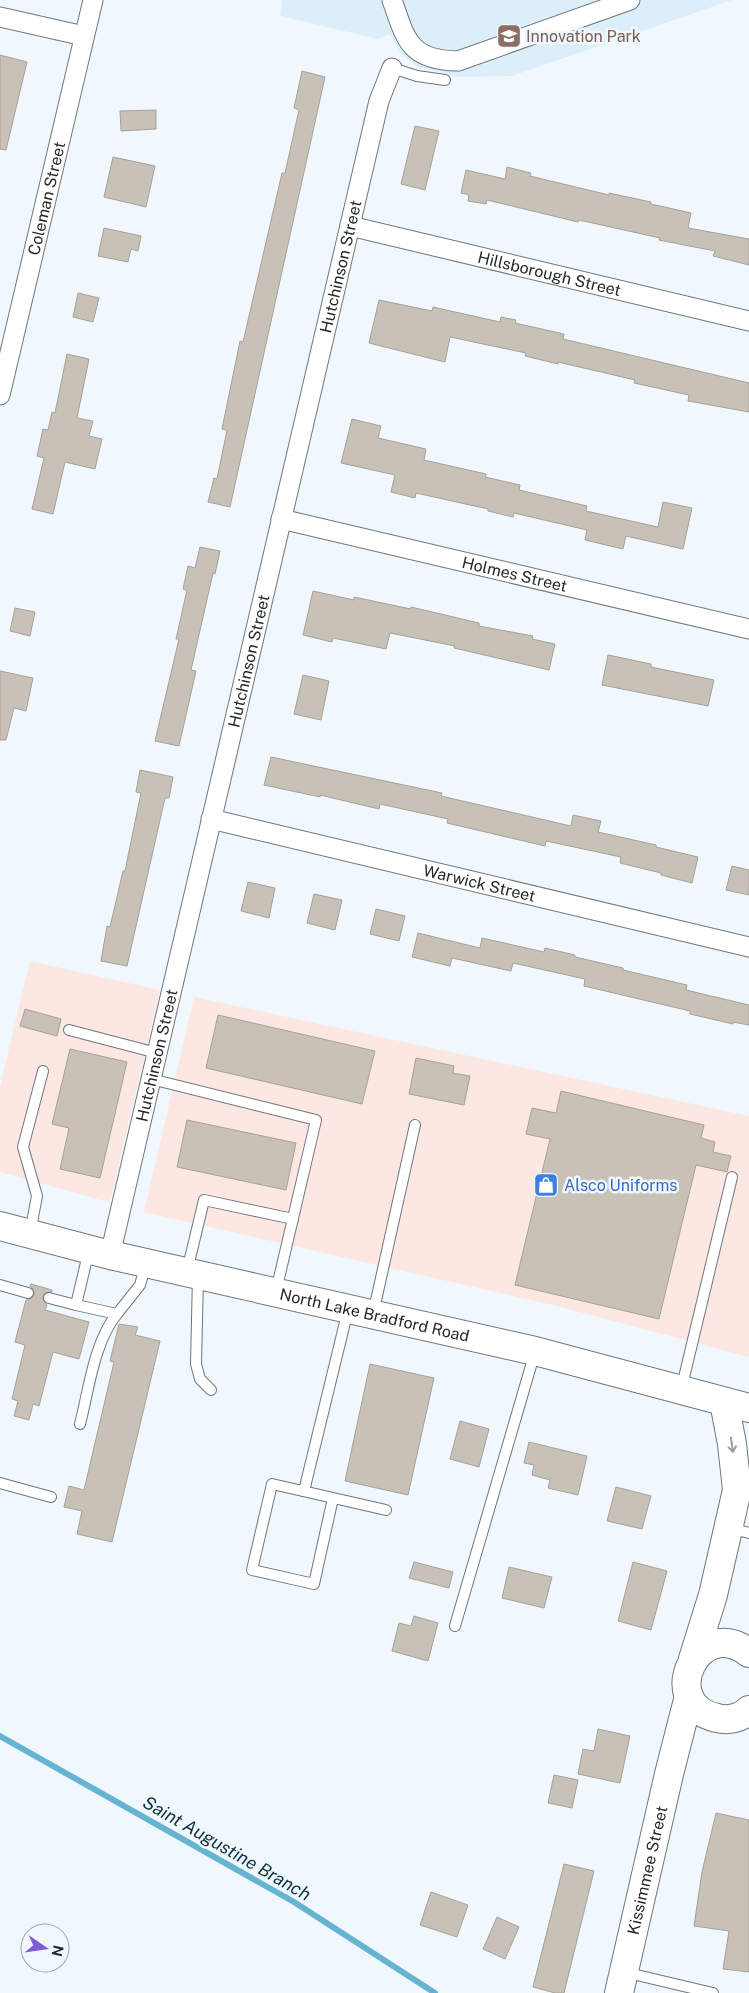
<svg xmlns="http://www.w3.org/2000/svg" width="749" height="1993" viewBox="0 0 749 1993" font-family="'Public Sans',sans-serif">
<style>
.commercial{fill:#fce7e2}
.built{fill:#ddeefb}
.lines{fill:none;stroke-linecap:round;stroke-linejoin:round}
.stream{stroke:#66b3d2;stroke-width:6}
.building{fill:#c8c1b8;stroke:#a8a199}
.lane-casing{stroke:#6f777e;stroke-width:12}
.street-casing{stroke:#6f777e;stroke-width:21}
.secondary-casing{stroke:#6f777e;stroke-width:30}
.lane{stroke:#fff;stroke-width:10}
.street{stroke:#fff;stroke-width:19}
.secondary{stroke:#fff;stroke-width:28}
.oneway{stroke:#9c9e9f}
.labels{text-anchor:middle;dominant-baseline:central;stroke-width:5;stroke-linejoin:round;paint-order:stroke}
.education-label{font-size:16px;fill:#785e54;stroke:#f0f8fe;text-anchor:start}
.street-label{font-size:16px;fill:#24282a;stroke:#f0f8fe}
.shop-label{font-size:16px;fill:#366cbe;stroke:#f0f8fe;text-anchor:start}
.water-label{font-size:18px;font-style:italic;fill:#103442;stroke:#f0f8fe}
</style>
<rect width="100%" height="100%" fill="#f0f8fe"/>
<g class="commercial">
<path d="M30 961 160 990 111 1197 108 1202 0 1172V1086Z"/>
<path d="M194 997 749 1116V1357L553 1305 144 1212Z"/>
</g>
<path class="built" d="M282 0H732L512 76 458 77 416 66 400 53 390 34 378 39 280 16Z"/>
<g class="lines">
<path class="stream" d="M0 1736 294 1902 435 1993"/>
</g>
<g class="building">
<path d="M0 55 27 62 6 150 0 149Z"/>
<path d="M302 71 325 77 230 507 208 502 214 478 217 479 227 430 222 429 240 341 243 342 282 173H285L299 110 294 108Z"/>
<path d="M156 110V129L121 131 120 111Z"/>
<path d="M415 126 439 131 425 190 401 184Z"/>
<path d="M113 157 155 166 146 207 104 197Z"/>
<path d="M507 167 531 173 530 176 609 195V193L651 202V204L691 213 688 228 749 239V265L713 256 715 251 659 240 660 238 579 220 578 222 487 200 486 204 468 201 469 195 461 193 466 170 505 179Z"/>
<path d="M104 228 141 236 138 251 131 249 128 262 98 256Z"/>
<path d="M78 293 99 298 93 322 73 317Z"/>
<path d="M379 300 432 311 433 307 500 322 501 317 516 320 515 323 564 334 563 339 749 383V412L688 401 689 395 634 383 635 380 558 362V364L525 356 526 353 450 337 445 362 369 343Z"/>
<path d="M67 354 89 359 77 418 93 421 89 436 102 439 95 469 65 462 53 514 32 509 44 458 37 456 43 429 48 430 52 412 55 413Z"/>
<path d="M352 419 381 426 378 438 426 449 424 460 486 474 485 477 520 485 519 490 587 506 586 511 658 527 663 502 692 508 683 549 626 536 623 549 585 540 587 530 514 513 513 517 488 511V509L416 493 415 498 391 492 395 475 341 463Z"/>
<path d="M200 547 220 551 215 574 213 573 191 670 196 671 179 746 155 741 179 639H176L187 590 183 589 188 566 195 568Z"/>
<path d="M313 591 354 600V597L411 609V607L479 623V626L533 636 532 639 555 644 549 670 454 648 455 646 390 633 386 649 333 638 332 642 303 635Z"/>
<path d="M15 608 35 612 30 636 10 631Z"/>
<path d="M608 655 651 664V667L714 680 708 706 602 685Z"/>
<path d="M0 671 33 678 26 711 14 708 6 740H0Z"/>
<path d="M303 675 329 681 321 720 294 714Z"/>
<path d="M271 757 442 793 441 796 571 826 573 815 601 821 598 832 656 845V847L698 857 692 883 661 875V873L620 863 621 857 546 841 545 846 447 823 448 819 380 804 379 809 320 795V797L264 785Z"/>
<path d="M140 770 173 777 169 798H165L127 966 101 961 107 926 110 927 123 871H125L141 793 136 792Z"/>
<path d="M732 866 749 870V895L726 890Z"/>
<path d="M248 882 275 888 269 918 241 911Z"/>
<path d="M314 894 342 900 335 930 307 923Z"/>
<path d="M376 909 405 916 399 941 370 934Z"/>
<path d="M418 933 480 948 482 938 544 952 545 948 575 955V957L623 968V970L687 985 686 990 749 1005V1025L733 1022V1024L690 1014V1011L584 986 585 979 513 963 511 971 452 958 450 966 412 957Z"/>
<path d="M25 1009 61 1019 57 1036 20 1026Z"/>
<path d="M218 1015 375 1051 362 1104 206 1068Z"/>
<path d="M70 1049 127 1062 100 1178 60 1169 69 1128 52 1124Z"/>
<path d="M416 1058 454 1066 453 1073 470 1076 464 1105 409 1094Z"/>
<path d="M561 1091 704 1125 701 1138 715 1142 713 1152 731 1156 727 1172 696 1165 659 1319 515 1285 550 1139 526 1134 532 1108 556 1113Z"/>
<path d="M187 1120 296 1143 286 1190 177 1167Z"/>
<path d="M31 1284 52 1290V1292L44 1293 43 1296V1300L47 1305 45 1310 89 1322 79 1359 53 1352 39 1406 33 1404 29 1420 14 1416 18 1401 12 1399 25 1345 15 1342 26 1300 32 1298 35 1294 33 1289 30 1286Z"/>
<path d="M119 1324 138 1327 135 1335 160 1341 112 1542 77 1534 82 1511 64 1507 69 1486 84 1490 114 1362 110 1361Z"/>
<path d="M370 1364 434 1378 408 1495 345 1481Z"/>
<path d="M460 1421 489 1429 479 1467 450 1459Z"/>
<path d="M529 1442 587 1456 578 1495 548 1488 550 1480 532 1475 534 1465 524 1463Z"/>
<path d="M616 1487 651 1496 642 1529 607 1521Z"/>
<path d="M414 1562 453 1572 449 1588 409 1578Z"/>
<path d="M633 1562 667 1571 651 1630 618 1621Z"/>
<path d="M509 1567 552 1577 544 1608 502 1598Z"/>
<path d="M414 1616 438 1623 428 1661 392 1651 399 1623 411 1626Z"/>
<path d="M598 1729 630 1736 620 1783 578 1774 583 1749 594 1751Z"/>
<path d="M554 1775 578 1780 572 1808 548 1803Z"/>
<path d="M716 1813 749 1820V1972L723 1969 729 1931 694 1926 702 1872Z"/>
<path d="M564 1864 594 1871 564 1993H555L533 1987Z"/>
<path d="M431 1892 468 1905 457 1937 420 1925Z"/>
<path d="M497 1917 519 1927 505 1959 483 1949Z"/>
</g>
<g class="lines">
<defs>
<g id="lane">
<path d="M392 68 417 76 445 80"/>
<path d="M69 1030 157 1053"/>
<path d="M151 1079 316 1120 276 1291"/>
<path d="M30 1233 37 1196 23 1147 43 1071"/>
<path d="M187 1271 204 1200 293 1219"/>
<path d="M198 1276 196 1364 200 1379 211 1390"/>
<path d="M0 1285 28 1293"/>
<path d="M49 1298 76 1305 89 1250"/>
<path d="M76 1305 117 1314 140 1285 146 1264"/>
<path d="M373 1314 415 1125"/>
<path d="M681 1390 732 1177"/>
<path d="M80 1424C89 1389 94 1342 117 1314"/>
<path d="M0 1483 51 1497"/>
<path d="M304 1491 348 1310"/>
<path d="M333 1498 314 1584 252 1570 272 1484 386 1510"/>
<path d="M729 1528 749 1533"/>
<path d="M455 1626 535 1352"/>
<path d="M624 1972 713 1993"/>
</g>
<g id="street">
<path d="M392 0C406 40 409 60 458 61L630 0"/>
<path d="M0 17 84 36"/>
<path id="s1" d="M350 226 749 321"/>
<path id="s2" d="M0 395 93 0"/>
<path id="s3" d="M281 519 749 629"/>
<path id="s4" d="M211 819 749 947"/>
<path id="s5" d="M110 1255 379 101 392 68"/>
</g>
<g id="secondary">
<path id="s6" d="M0 1226 110 1255 535 1351 749 1408"/>
<path d="M749 1653C699 1613 655 1704 717 1718 728 1721 741 1718 749 1710"/>
<path d="M693 1659 713 1595 737 1490 732 1444 724 1402"/>
<path id="s7" d="M619 1993 669 1774 689 1696"/>
</g>
</defs>
<use href="#lane" class="lane-casing"/>
<use href="#street" class="street-casing"/>
<use href="#secondary" class="secondary-casing"/>
<use href="#lane" class="lane"/>
<use href="#street" class="street"/>
<use href="#secondary" class="secondary"/>
</g>
<defs><path id="oneway-shaft" d="M-6 0H5M1.5-3L5.5 0L1.5 3" fill="none" stroke-width="1.6" stroke-linecap="round" stroke-linejoin="round" transform="scale(1.25)"/></defs>
<use class="oneway" href="#oneway-shaft" transform="translate(732 1445) rotate(82)"/>
<defs>
<symbol id="university-square" viewBox="-11 -11 22 22"><rect x="-9" y="-9" width="18" height="18" rx="4" fill="#8d6e63" stroke="#f0f8fe"/><path d="M0-5L7-2L0 1L-7-2ZM-4 1L0 2.5L4 1V4Q0 6-4 4Z" fill="#fff"/></symbol>
<symbol id="shop-square" viewBox="-11 -11 22 22"><rect x="-9" y="-9" width="18" height="18" rx="4" fill="#3f7fe0" stroke="#f0f8fe"/><path d="M-5-2.5h2.3a2.7 3.5 0 0 1 5.4 0H5L5.5 6h-11ZM-1.5-2.5h3a1.5 2.3 0 0 0-3 0Z" fill="#fff"/></symbol>
</defs>
<g fill-rule="evenodd">
<use href="#university-square" x="495" y="22" width="28" height="28"/>
<use href="#shop-square" x="532" y="1171" width="28" height="28"/>
</g>
<g class="labels">
<g class="education-label">
<text x="526" y="36">Innovation Park</text>
</g>
<g class="street-label">
<text stroke="none"><textPath href="#s2" startOffset="202">Coleman Street</textPath></text>
<text stroke="none"><textPath href="#s5" startOffset="1015">Hutchinson Street</textPath></text>
<text stroke="none"><textPath href="#s1" startOffset="205">Hillsborough Street</textPath></text>
<text stroke="none"><textPath href="#s3" startOffset="240">Holmes Street</textPath></text>
<text stroke="none"><textPath href="#s5" startOffset="610">Hutchinson Street</textPath></text>
<text stroke="none"><textPath href="#s4" startOffset="276">Warwick Street</textPath></text>
<text stroke="none"><textPath href="#s5" startOffset="205">Hutchinson Street</textPath></text>
<text stroke="none"><textPath href="#s6" startOffset="385">North Lake Bradford Road</textPath></text>
<text stroke="none"><textPath href="#s7" startOffset="126">Kissimmee Street</textPath></text>
</g>
<g class="shop-label">
<text x="564" y="1185">Alsco Uniforms</text>
</g>
<g class="water-label">
<text transform="translate(227 1848) rotate(30)">Saint Augustine Branch</text>
</g>
</g>
<g transform="translate(45 1948) rotate(103)"><circle r="24" fill="#f0f8fe" stroke="#9ea5a9"/>
<path d="M0-4L9 19L0 12L-9 19Z" fill="#805bd5"/>
<text y="-8" font-size="14" font-weight="bold" text-anchor="middle" fill="#24282a">N</text>
</g>
</svg>
